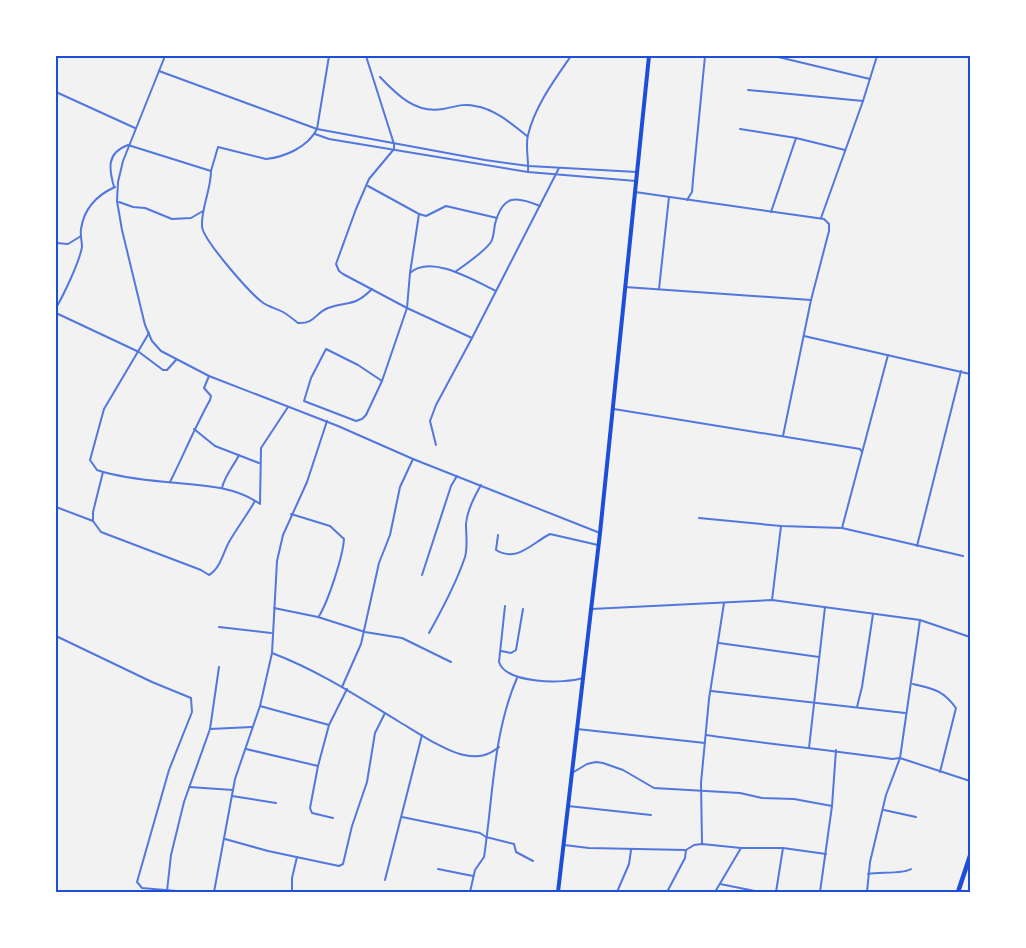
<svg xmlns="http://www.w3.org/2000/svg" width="1026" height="948" viewBox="0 0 1026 948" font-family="'DejaVu Sans',sans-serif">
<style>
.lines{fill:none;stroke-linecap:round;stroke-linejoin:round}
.minor{stroke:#5277de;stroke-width:2}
.trunk{stroke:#1d4ed8;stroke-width:4}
.motorway{stroke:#1d4ed8;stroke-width:4.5}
.neatline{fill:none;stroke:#1d4ed8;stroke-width:2}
</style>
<rect width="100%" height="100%" fill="#f2f2f2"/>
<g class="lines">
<g class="minor">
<path d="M165 56 123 161 118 182 117 201 122 230 145 325 152 341 161 351 209 376 338 426 413 459 600 533"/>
<path d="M366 56 394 144V149L369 179 356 209 336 264 339 271 343 274 407 308 472 338"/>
<path d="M774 56 870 79"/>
<path d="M159 71 317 129 485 160 529 166 637 172"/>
<path d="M380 77C397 95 416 114 443 109 454 107 464 103 475 106 495 109 512 124 527 136"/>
<path d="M748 90 863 101"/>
<path d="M56 92 135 128"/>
<path d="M740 129 796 138 845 150"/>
<path d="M315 134 329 139 528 172 636 181"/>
<path d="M211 171 218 147 266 159C285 157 308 147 317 129L329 56"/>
<path d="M528 172C529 160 525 147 528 135 535 106 555 79 571 56"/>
<path d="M368 186 419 214 426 216 446 206 497 218"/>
<path d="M114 187C109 169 106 153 128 145L211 171C211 190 201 208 202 226 202 239 250 293 262 302 268 307 276 308 283 312 288 315 293 319 298 323 315 324 315 313 328 308 349 301 354 307 372 289"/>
<path d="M635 192 824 219 829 224V231L811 300 783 436"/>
<path d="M687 200 692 192 693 180 705 56"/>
<path d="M119 202 133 207 145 208 172 219 191 218 203 211"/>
<path d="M771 212 796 138"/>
<path d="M821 218 863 101 877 56"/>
<path d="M56 243 68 244 81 236"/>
<path d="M455 272C465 265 485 251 491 242 494 237 494 229 495 224 503 194 516 196 540 206"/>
<path d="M410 273C431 254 473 280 496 291"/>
<path d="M625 287 811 300"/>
<path d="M659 289 669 197"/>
<path d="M56 308C64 294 79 263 82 247 82 241 80 235 81 229 84 209 97 195 115 187"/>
<path d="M56 313 139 352 163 370H167L176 360"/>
<path d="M149 333 104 409 90 460 97 470C118 477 144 480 166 482 197 485 233 485 260 504L261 448 288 407"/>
<path d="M804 336 970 374"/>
<path d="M382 381 358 365 326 349 311 378 304 401 356 421 362 419 366 415 382 381 407 308 410 273 419 214"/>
<path d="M614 409 860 449 862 452"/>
<path d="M194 429 215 446 259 463"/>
<path d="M436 445 430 421 436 405 472 338 559 168"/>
<path d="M103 472 93 512V521L101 532 201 570 209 575C220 569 223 553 229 542 237 528 247 515 255 501"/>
<path d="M170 482C184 454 195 427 210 400L211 396 204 388 209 376"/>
<path d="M222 488C225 475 233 467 239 455"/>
<path d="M56 507 93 521"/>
<path d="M291 514 330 526 344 539C343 556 328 602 319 616"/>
<path d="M699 518 781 526 842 528 963 556"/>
<path d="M842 528 888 355"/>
<path d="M498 535 496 550C517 563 532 543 550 534L598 545"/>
<path d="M917 546 961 371"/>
<path d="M422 575 451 486 457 476"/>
<path d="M772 600 781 526"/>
<path d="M505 606 499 662C506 684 564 684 583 678"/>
<path d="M274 608 318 617 365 632 402 638 451 662"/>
<path d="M591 609 772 600 920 620 970 637"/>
<path d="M219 627 271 633"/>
<path d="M429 633C443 608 456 584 465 557 468 546 466 535 466 524 467 510 474 497 481 485"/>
<path d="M56 636 152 682 191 698 192 712 169 770 137 882 142 888 188 892"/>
<path d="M719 643 819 657"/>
<path d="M501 651 511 653 516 650 523 609"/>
<path d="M272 653C317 670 357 696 398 721 415 731 446 752 464 755 478 758 488 756 499 747"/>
<path d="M913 684C934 689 943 690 956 708L940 772"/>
<path d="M342 687 361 644 379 563 390 535 400 487 413 459"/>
<path d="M711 691 905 713"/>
<path d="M260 706 329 725"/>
<path d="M857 707 862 687 873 614"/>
<path d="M210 729 252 727"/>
<path d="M577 729 705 743"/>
<path d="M706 735C768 744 830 750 892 759L900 758 970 781"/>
<path d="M809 748 825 607"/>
<path d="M246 749 318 766"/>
<path d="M572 773 587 764 596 762 603 763 623 770 654 788 740 793 762 798 794 799 832 806"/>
<path d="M189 787 233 790"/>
<path d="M232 796 276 803"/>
<path d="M568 806 651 815"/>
<path d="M884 810 916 817"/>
<path d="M402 817 480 833 486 837 514 844 516 852 533 861"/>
<path d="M333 818 312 813 310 808 318 766 329 725 347 689"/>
<path d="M225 839 268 851 339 866 343 864 352 826 367 782 375 733 385 713"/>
<path d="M702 844 701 783 709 699 724 603"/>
<path d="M564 845 589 848 686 850 694 845 702 844 741 848H783L826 854"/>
<path d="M438 869 473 876"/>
<path d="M868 874C879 872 904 874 911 869"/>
<path d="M385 880 422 735"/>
<path d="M720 884 760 892"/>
<path d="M167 891 171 855 184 802 210 729 219 667"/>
<path d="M214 892 235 779 260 706 272 653 277 561 283 535 307 482 327 421"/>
<path d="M292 892V878L297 857"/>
<path d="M470 892 475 870 484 857C493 798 493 733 517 678"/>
<path d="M617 892 629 864 631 850"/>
<path d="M667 892 685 858 686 850"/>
<path d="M715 892 741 848"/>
<path d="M776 892 783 848"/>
<path d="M820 892 832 806 836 750"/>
<path d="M867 892 870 862 886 795 900 758 920 620"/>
</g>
<path class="trunk" d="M558 892 600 533 649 56"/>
<path class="motorway" d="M958 892 970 856"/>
</g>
<rect width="1026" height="948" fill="none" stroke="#ffffff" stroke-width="114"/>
<rect x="57" y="57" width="912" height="834" class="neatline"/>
</svg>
